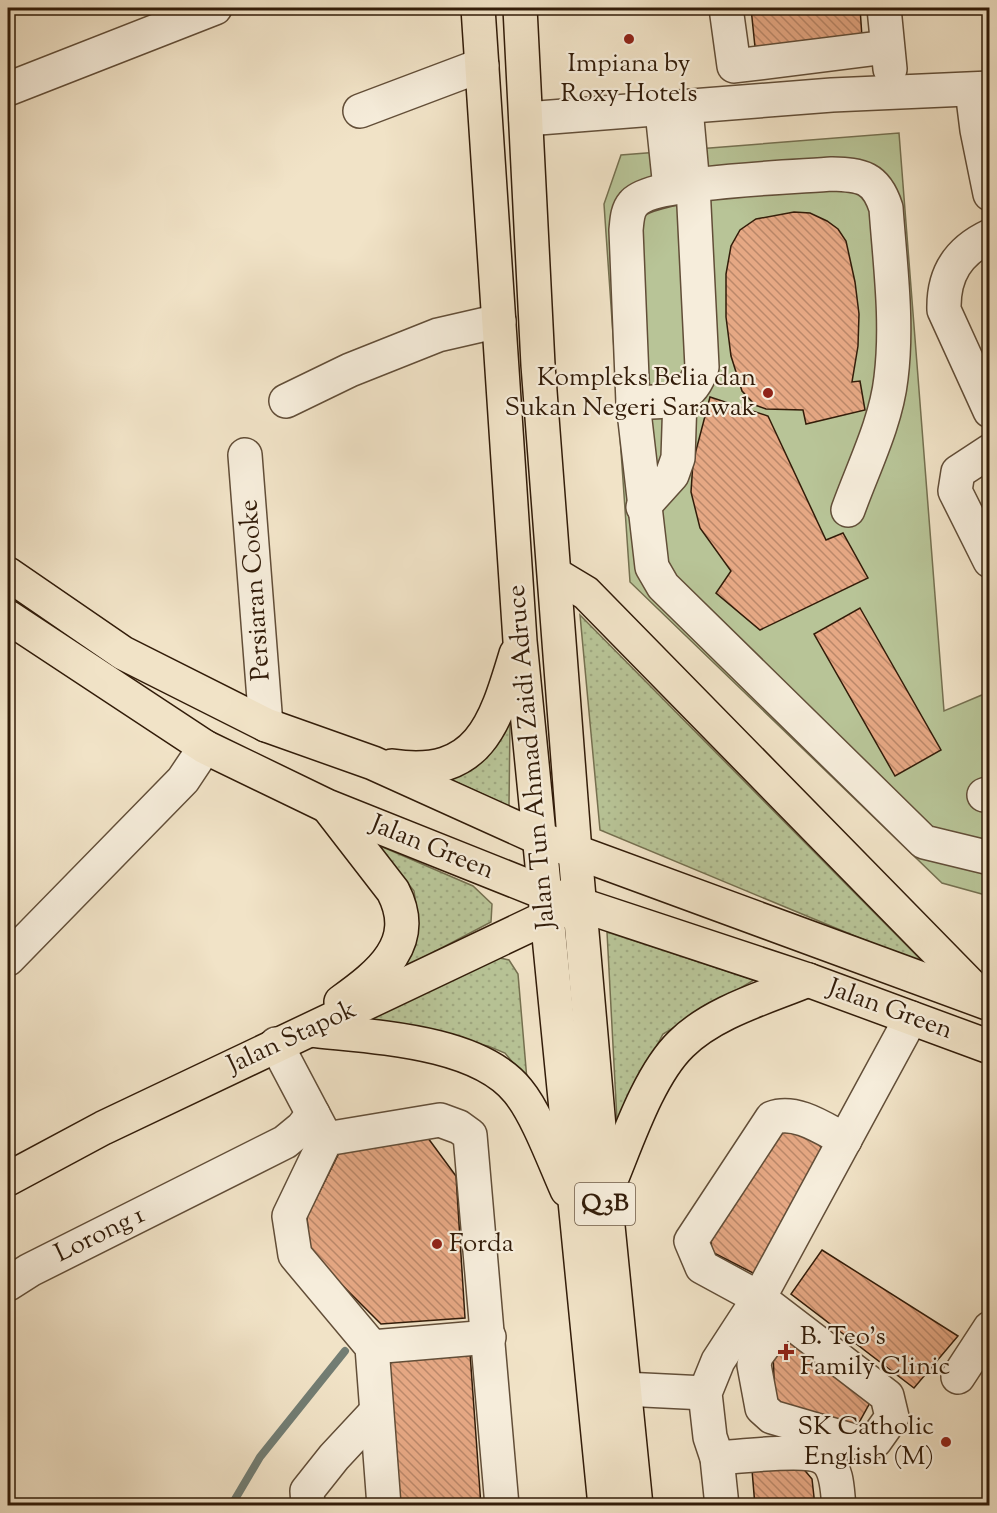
<svg xmlns="http://www.w3.org/2000/svg" width="997" height="1513" viewBox="0 0 997 1513" font-family="'Sorts Mill Goudy',serif">
<style>
.grass{fill:url(#grass-dots);stroke:#757050;stroke-width:1.5}
.pitch{fill:#b8c497;stroke:#757050;stroke-width:1.5}
.lines{fill:none;stroke-linecap:round;stroke-linejoin:round}
.stream{stroke:#727d73;stroke-width:8}
.building{fill:url(#building-back-hatch);stroke:#321c09;stroke-width:1.5}
.minor-casing{stroke:#624e38;stroke-width:36}
.major-casing{stroke:#321c09;stroke-width:36}
.minor{stroke:#f6eddb;stroke-width:33}
.major{stroke:#f1e3c7;stroke-width:33}
.poi-dot{fill:#8f2418;stroke:#f6eddb;stroke-width:2}
.labels{text-anchor:middle;dominant-baseline:central;stroke-width:4.5;stroke-linejoin:round;paint-order:stroke}
.shield{fill:#f6eddb;stroke:#6d5b48;stroke-width:1.5}
.shield-label{font-size:24px;font-weight:bold;fill:#321c09}
.poi-label{font-size:26px;fill:#321c09;stroke:#f6eddb;text-anchor:end}
.street-label{font-size:26px;fill:#321c09;stroke:#f6eddb}
</style>
<defs>
<pattern id="grass-dots" width="8" height="8" patternUnits="userSpaceOnUse" patternTransform="scale(1.5)"><rect width="8" height="8" fill="#b8c497"/><path d="M2 2h.1M6 6h.1" fill="none" stroke="#9fa881" stroke-width="1.8" stroke-linecap="round"/></pattern>
<pattern id="building-back-hatch" width="6" height="6" patternUnits="userSpaceOnUse" patternTransform="scale(1.5)"><rect width="6" height="6" fill="#e6a884"/><path d="M-1 5l2 2M0 0l6 6M5-1l2 2" fill="none" stroke="#bb886a"/></pattern>
</defs>
<rect width="100%" height="100%" fill="#f1e3c7"/>
<filter id="stains"><feTurbulence type="fractalNoise" baseFrequency=".00333" numOctaves="4"/><feColorMatrix values="0 0 0 0 .2 0 0 0 0 .09 0 0 0 0 .02 0 0 0 .5 -.17"/></filter>
<radialGradient id="worn" r=".72"><stop offset=".6" stop-color="#630" stop-opacity="0"/><stop offset="1" stop-color="#630" stop-opacity=".3"/></radialGradient>
<g class="grass">
<path d="M580 615 927 966 600 830Z"/>
<path d="M510 722 509 806 447 778 487 758Z"/>
<path d="M378 845 473 886 492 904 491 922 396 972 417 911 414 891Z"/>
<path d="M607 932 754 980 663 1034 617 1121Z"/>
<path d="M486 955 509 960 518 974 527 1080 505 1053 488 1046 345 1018Z"/>
</g>
<path class="pitch" d="M899 133 944 711 989 692V896L942 883 630 582 604 204 621 155Z"/>
<g class="lines">
<path class="stream" d="M231 1506 260 1457 345 1351"/>
</g>
<g class="building">
<path d="M751 8H860L862 37 755 47Z"/>
<path d="M794 212 810 213 827 221 838 229 846 241 855 282 859 314 858 346 852 382 860 381 865 410 806 424 803 410 766 409 755 405 742 391 731 356 726 317V274L731 246 740 230 756 219Z"/>
<path d="M710 397 768 416 826 540 843 533 868 578 760 630 716 593 731 571 700 528 691 492 693 462Z"/>
<path d="M860 608 941 750 895 776 814 634Z"/>
<path d="M786 1130 819 1143 823 1153 755 1274 712 1252 711 1241 769 1142Z"/>
<path d="M425 1134 456 1176 465 1318 381 1324 310 1253 307 1217 344 1143Z"/>
<path d="M822 1250 958 1336 914 1388 791 1294Z"/>
<path d="M787 1331 877 1390 856 1428 775 1402 773 1353Z"/>
<path d="M470 1353 481 1506H394L384 1373 394 1358Z"/>
<path d="M802 1467 812 1479 815 1506H755L752 1470Z"/>
</g>
<g class="lines">
<defs>
<g id="minor">
<path d="M726 8 734 66 887 47"/>
<path d="M884 8 890 69"/>
<path d="M8 89 215 8"/>
<path d="M972 90 977 130 990 194"/>
<path d="M360 111 482 65"/>
<path d="M662 111 670 188"/>
<path d="M526 119 832 95 990 88"/>
<path d="M990 236C958 251 943 274 944 310L990 411"/>
<path d="M286 401 350 370 438 335 499 321"/>
<path d="M633 403C666 401 691 405 702 367L693 186 686 108"/>
<path d="M990 451 958 472 955 491 990 561"/>
<path d="M245 455 266 725"/>
<path d="M643 507 672 475 678 458 680 398"/>
<path d="M848 510C863 468 886 423 891 378 898 322 890 264 886 208 876 177 862 175 832 174 798 177 650 181 633 204 627 211 627 221 626 230L633 403 652 567 663 586 924 842 990 858"/>
<path d="M984 795 990 793"/>
<path d="M8 959 183 780 205 747"/>
<path d="M276 1044 323 1133"/>
<path d="M8 1284 30 1270 285 1142 302 1128 313 1114"/>
<path d="M784 1318 756 1356 754 1365 762 1408 772 1417 861 1443 875 1441 892 1417 887 1396 759 1298 702 1267 691 1241 772 1118C796 1109 824 1129 845 1140"/>
<path d="M372 1347 489 1337"/>
<path d="M958 1377 990 1328"/>
<path d="M624 1389 705 1393"/>
<path d="M717 1458C740 1457 812 1446 827 1461 838 1472 837 1491 839 1506"/>
<path d="M308 1506 307 1491 334 1457 375 1413"/>
<path d="M384 1506 372 1347 295 1255 289 1216 326 1139 440 1120 459 1127 470 1135 502 1506"/>
<path d="M722 1506 717 1458 710 1437 705 1393 718 1361 759 1298 911 1018"/>
</g>
<g id="major">
<path d="M478 8 520 641 605 1506"/>
<path d="M520 8 538 365 575 852 605 1196 636 1506"/>
<path d="M8 574 123 653 266 725 373 763 541 839 990 1004"/>
<path d="M556 575 586 593 982 997"/>
<path d="M8 617 205 747 327 806 545 893 808 980 990 1047"/>
<path d="M392 766C479 779 495 724 516 654"/>
<path d="M328 807 393 891C420 943 380 974 341 1002"/>
<path d="M311 1030C371 1037 477 1040 518 1091 537 1114 554 1161 567 1190"/>
<path d="M8 1179 103 1128 564 909"/>
<path d="M606 1192C625 1148 647 1077 681 1044 713 1012 767 997 808 980"/>
</g>
</defs>
<use href="#minor" class="minor-casing"/>
<use href="#major" class="major-casing"/>
<use href="#minor" class="minor"/>
<use href="#major" class="major"/>
</g>
<g class="poi-dot">
<circle cx="629" cy="39" r="6"/>
<circle cx="768" cy="393" r="6"/>
<circle cx="437" cy="1244" r="6"/>
<path d="M783 1343h6v6h6v6h-6v6h-6v-6h-6v-6h6z"/>
<circle cx="946" cy="1442" r="6"/>
</g>
<g class="labels">
<rect class="shield" x="575" y="1183" width="60" height="42" rx="4.5"/>
<g class="shield-label">
<text x="605" y="1204">Q3B</text>
</g>
<g class="poi-label">
<text x="629" y="64" text-anchor="middle">Impiana by<tspan x="629" dy="30">Roxy Hotels</tspan></text>
<text x="756" y="378">Kompleks Belia dan<tspan x="756" dy="30">Sukan Negeri Sarawak</tspan></text>
<text x="449" y="1244" text-anchor="start">Forda</text>
<text x="800" y="1337" text-anchor="start">B. Teo's<tspan x="800" dy="30">Family Clinic</tspan></text>
<text x="934" y="1427">SK Catholic<tspan x="934" dy="30">English (M)</tspan></text>
</g>
<g class="street-label">
<text transform="translate(256 590) rotate(-94)">Persiaran Cooke</text>
<text transform="translate(532 757) rotate(-95)">Jalan Tun Ahmad Zaidi Adruce</text>
<text transform="translate(432 848) rotate(22)">Jalan Green</text>
<text transform="translate(890 1010) rotate(20)">Jalan Green</text>
<text transform="translate(292 1038) rotate(-25)">Jalan Stapok</text>
<text transform="translate(100 1235) rotate(-26)">Lorong 1</text>
</g>
</g>
<rect width="997" height="1513" fill="none" stroke="#f1e3c7" stroke-width="30"/>
<rect x="9" y="9" width="979" height="1495" fill="none" stroke="#321c09" stroke-width="3"/>
<rect x="15" y="15" width="967" height="1483" fill="none" stroke="#321c09" stroke-width="1.5"/>
<rect width="100%" height="100%" filter="url(#stains)"/>
<rect width="100%" height="100%" fill="url(#worn)"/>
</svg>
